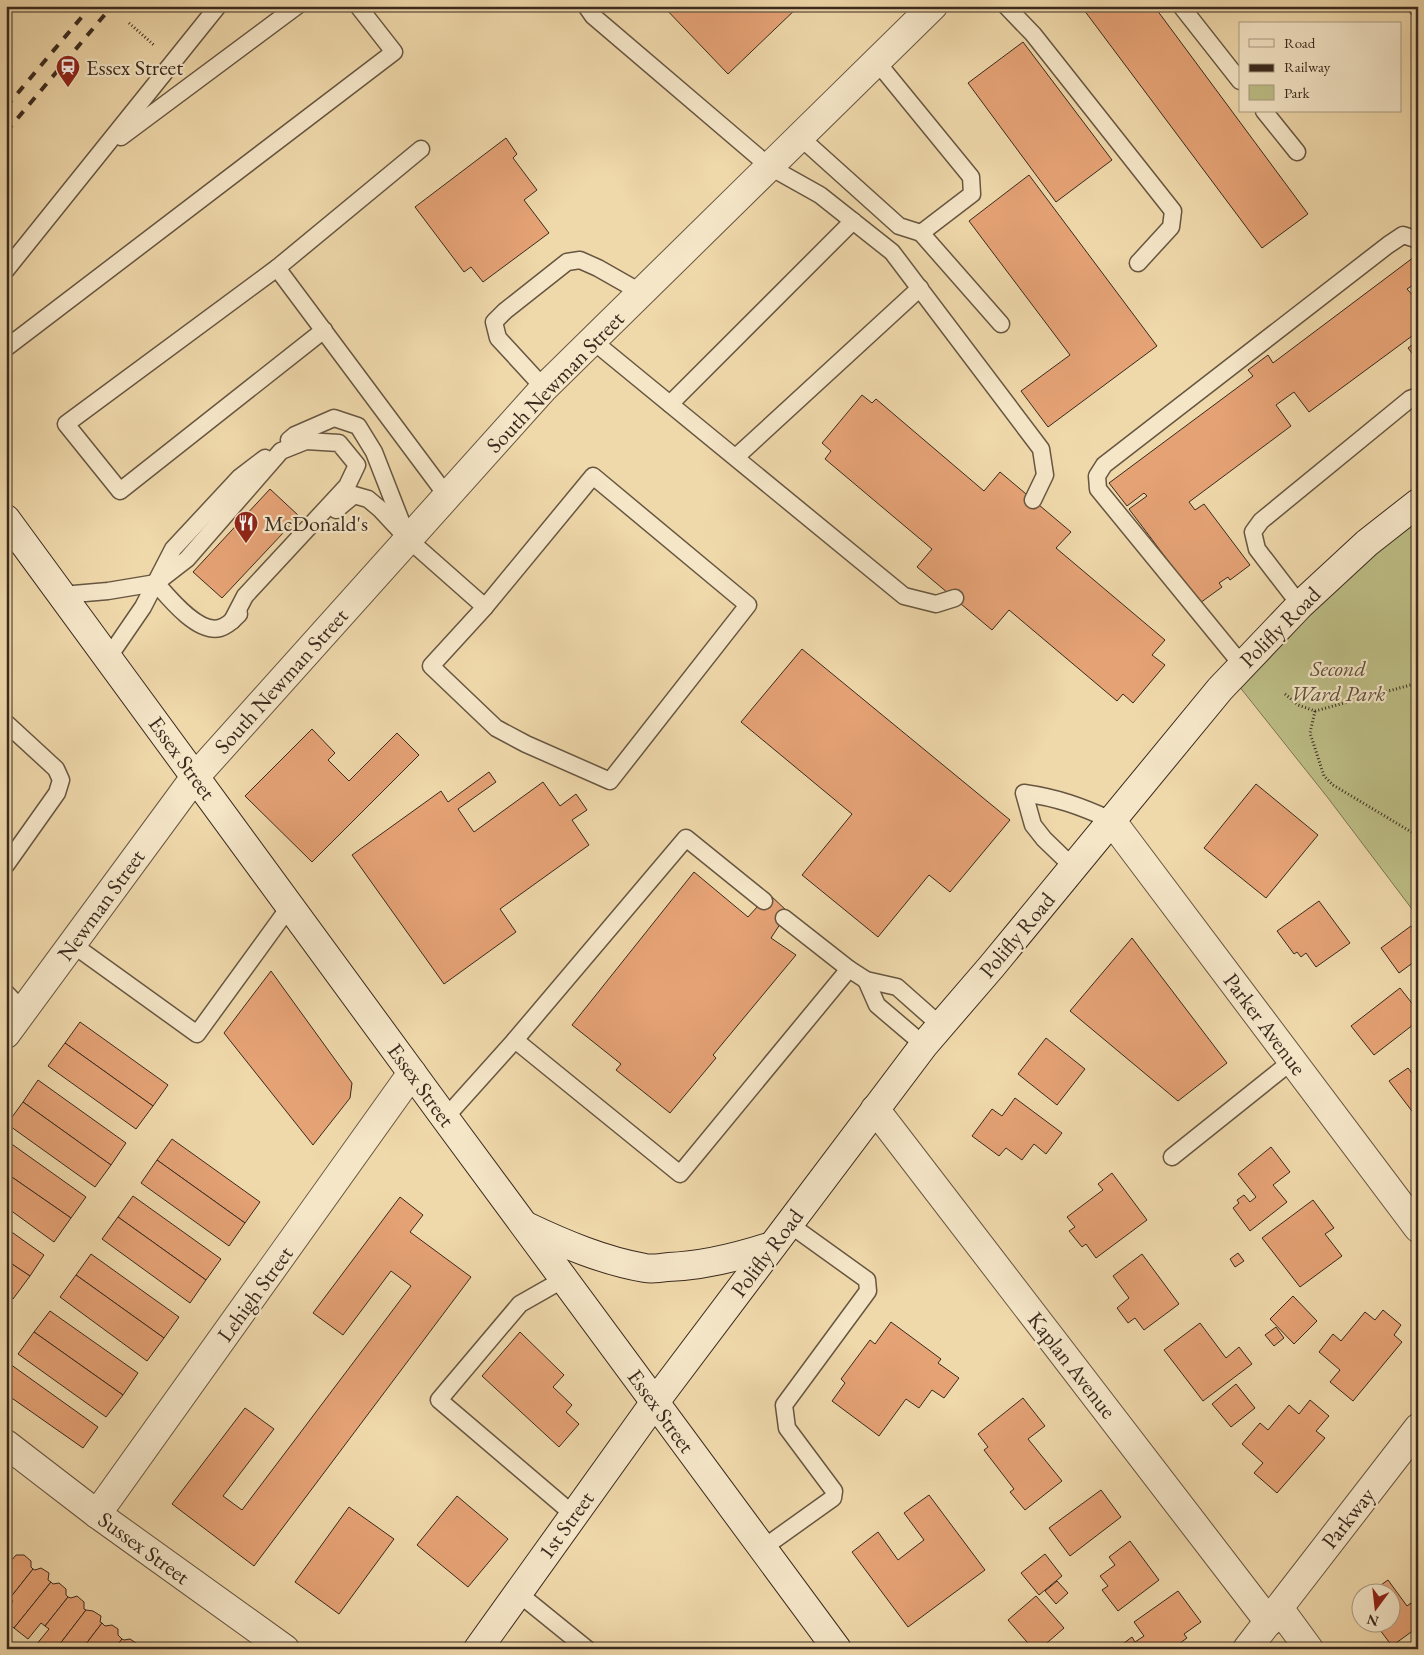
<svg xmlns="http://www.w3.org/2000/svg" width="1424" height="1655" viewBox="0 0 1424 1655" font-family="'EB Garamond',serif">
<style>
.green{fill:#bdbe86;stroke:#7c7452}
.building{fill:#e5a275;stroke:#3a2a1e}
.lines{fill:none;stroke-linecap:round;stroke-linejoin:round}
.lane-casing{stroke:#675641;stroke-width:19}
.street-casing{stroke:#675641;stroke-width:30}
.secondary-casing{stroke:#3a2a1e;stroke-width:30}
.path{stroke:#3a2a1e;stroke-width:3;stroke-dasharray:1 2.5;stroke-linecap:butt}
.lane{stroke:#f5e6c8;stroke-width:16}
.street{stroke:#f5e6c8;stroke-width:28}
.secondary{stroke:#f5e6c8;stroke-width:28}
.rail{stroke:#3a2a1e;stroke-width:4;stroke-dasharray:9 9;stroke-linecap:butt}
.labels{text-anchor:middle;dominant-baseline:central;stroke-width:4.5;stroke-linejoin:round;paint-order:stroke}
.poi-label{font-size:22px;fill:#3a2a1e;stroke:#f5e6c8;text-anchor:start}
.street-label{font-size:22px;fill:#3a2a1e;stroke:#f5e6c8}
.park-label{font-size:22px;font-style:italic;fill:#5b4f38;stroke:#f5e6c8}
</style>
<rect width="100%" height="100%" fill="#efd8aa"/>
<filter id="stains"><feTurbulence type="fractalNoise" baseFrequency=".004" numOctaves="4"/><feColorMatrix values="0 0 0 0 .2 0 0 0 0 .09 0 0 0 0 .02 0 0 0 .5 -.17"/></filter>
<radialGradient id="worn" r=".72"><stop offset=".6" stop-color="#630" stop-opacity="0"/><stop offset="1" stop-color="#630" stop-opacity=".3"/></radialGradient>
<path class="green" d="M1418 503V917L1328 798 1231 676Z"/>
<g class="building">
<path d="M663 6H799L728 74Z"/>
<path d="M1081 6H1154L1308 214 1262 248Z"/>
<path d="M1023 42 1112 160 1056 202 968 83Z"/>
<path d="M506 138 517 154 513 158 537 190 524 200 549 233 483 282 471 267 464 272 415 207Z"/>
<path d="M1029 175 1157 346 1048 427 1021 391 1070 355 969 221Z"/>
<path d="M1414 257 1418 262V282L1407 289 1418 301V361L1408 348 1416 342 1412 336 1309 412 1294 392 1276 405 1291 426 1189 502 1195 510 1204 504 1250 565 1230 580 1228 577 1219 583 1222 587 1200 603 1129 509 1147 496 1144 493 1127 506 1109 483 1253 376 1248 370 1268 355 1273 363Z"/>
<path d="M862 395 872 403 876 399 984 491 1000 472 1071 532 1056 548 1165 640 1152 655 1165 665 1133 703 1123 694 1117 701 1009 610 992 630 917 567 932 549 825 459 831 451 822 443Z"/>
<path d="M270 489 299 516 222 598 193 572Z"/>
<path d="M802 649 1010 820 950 892 929 875 878 937 802 875 852 814 741 722Z"/>
<path d="M312 729 335 753 328 760 349 781 397 733 419 755 312 862 245 796Z"/>
<path d="M489 772 496 782 458 809 474 832 543 782 560 806 576 794 587 810 572 820 589 845 500 909 516 932 444 984 352 855 441 791 448 802Z"/>
<path d="M1256 784 1318 835 1266 898 1204 848Z"/>
<path d="M694 872 748 917 769 894 788 912 771 938 796 955 713 1055 716 1058 670 1113 616 1070 621 1064 572 1025Z"/>
<path d="M1319 901 1350 943 1316 967 1306 953 1301 957 1297 952 1294 954 1277 931Z"/>
<path d="M1411 926 1418 935V959L1399 973 1381 948Z"/>
<path d="M1132 938 1227 1063 1178 1101 1070 1011Z"/>
<path d="M271 971 352 1083 350 1098 313 1145 224 1033Z"/>
<path d="M1400 988 1418 1011V1021L1374 1055 1351 1026Z"/>
<path d="M80 1022 168 1085 153 1106 65 1043Z"/>
<path d="M1046 1038 1085 1069 1057 1105 1018 1074Z"/>
<path d="M65 1043 153 1106 136 1129 48 1066Z"/>
<path d="M1408 1068 1415 1077 1418 1074V1119L1389 1081Z"/>
<path d="M38 1080 126 1143 111 1165 23 1102Z"/>
<path d="M1015 1098 1062 1133 1046 1154 1034 1144 1022 1160 1006 1148 999 1156 972 1136 992 1109 1002 1116Z"/>
<path d="M23 1102 111 1165 95 1187 7 1124Z"/>
<path d="M172 1139 260 1202 245 1223 157 1160Z"/>
<path d="M6 1140 86 1197 71 1218 6 1173Z"/>
<path d="M1271 1147 1290 1172 1273 1185 1287 1202 1250 1231 1233 1208 1239 1203 1237 1200 1244 1195 1250 1202 1256 1197 1238 1174Z"/>
<path d="M157 1160 245 1223 229 1246 141 1183Z"/>
<path d="M6 1173 71 1218 54 1242 6 1207Z"/>
<path d="M1112 1173 1147 1220 1096 1258 1086 1244 1082 1247 1069 1231 1075 1227 1067 1217 1103 1190 1098 1184Z"/>
<path d="M133 1196 221 1259 206 1280 118 1217Z"/>
<path d="M400 1197 423 1215 410 1232 471 1277 254 1566 172 1504 245 1408 274 1429 223 1496 242 1510 411 1286 391 1271 343 1335 313 1313Z"/>
<path d="M1313 1200 1334 1228 1325 1234 1342 1256 1300 1287 1262 1238Z"/>
<path d="M118 1217 206 1280 190 1303 102 1239Z"/>
<path d="M6 1228 44 1255 30 1276 6 1260Z"/>
<path d="M1238 1253 1244 1261 1235 1267 1230 1259Z"/>
<path d="M91 1254 179 1317 164 1338 76 1275Z"/>
<path d="M1142 1254 1179 1304 1144 1330 1135 1318 1128 1323 1117 1308 1129 1298 1113 1276Z"/>
<path d="M6 1260 30 1276 13 1299 6 1294Z"/>
<path d="M76 1275 164 1338 147 1361 60 1297Z"/>
<path d="M1293 1296 1317 1321 1294 1344 1270 1319Z"/>
<path d="M1383 1310 1401 1325 1394 1335 1402 1342 1353 1401 1330 1382 1340 1370 1319 1352 1333 1334 1341 1341 1365 1312 1375 1320Z"/>
<path d="M50 1311 138 1373 123 1395 34 1332Z"/>
<path d="M891 1322 941 1359 938 1363 959 1378 944 1398 932 1390 919 1408 906 1399 879 1436 832 1401 845 1383 841 1379 870 1340 875 1344Z"/>
<path d="M1200 1323 1226 1358 1239 1347 1252 1364 1203 1401 1164 1350Z"/>
<path d="M1276 1327 1284 1338 1274 1346 1265 1335Z"/>
<path d="M34 1332 123 1395 106 1417 18 1354Z"/>
<path d="M520 1332 564 1375 553 1387 572 1405 566 1412 579 1424 559 1447 482 1376Z"/>
<path d="M10 1364 98 1427 83 1448 6 1394V1370Z"/>
<path d="M1236 1384 1255 1408 1231 1427 1212 1404Z"/>
<path d="M1023 1398 1045 1426 1028 1439 1062 1481 1025 1510 1010 1492 1014 1489 984 1450 988 1447 978 1434Z"/>
<path d="M1310 1400 1329 1416 1316 1431 1325 1438 1277 1493 1254 1473 1263 1463 1242 1444 1260 1423 1268 1430 1289 1405 1299 1414Z"/>
<path d="M1101 1490 1121 1517 1070 1556 1049 1528Z"/>
<path d="M929 1495 985 1570 908 1627 852 1552 878 1532 898 1560 924 1540 904 1513Z"/>
<path d="M457 1496 508 1539 468 1587 417 1545Z"/>
<path d="M349 1507 394 1539 339 1614 295 1582Z"/>
<path d="M1130 1541 1159 1580 1118 1611 1102 1590 1108 1586 1100 1576 1115 1565 1109 1557Z"/>
<path d="M1045 1554 1062 1576 1039 1595 1021 1573Z"/>
<path d="M16 1555H24L31 1561V1567L33 1569 10 1598 6 1595V1567Z"/>
<path d="M41 1568 49 1573 48 1580 51 1582 14 1628 6 1622V1610L13 1601 10 1598 33 1569 35 1570Z"/>
<path d="M1388 1580 1407 1606 1411 1603 1418 1611V1627L1392 1646 1374 1622H1392V1592H1371Z"/>
<path d="M1057 1581 1068 1593 1056 1604 1045 1591Z"/>
<path d="M51 1582 53 1584 59 1583 66 1589V1595L68 1597 45 1626 41 1623 28 1639 14 1628Z"/>
<path d="M1178 1591 1201 1622 1184 1634 1187 1638 1172 1649H1116L1132 1637 1135 1642 1144 1636 1134 1622Z"/>
<path d="M77 1596 84 1602V1609L86 1610 56 1649H41L36 1645 49 1629 45 1626 68 1597 71 1598Z"/>
<path d="M1036 1596 1064 1628 1040 1649H1033L1008 1620Z"/>
<path d="M86 1610 93 1611 101 1616 100 1622 102 1623 82 1649H56Z"/>
<path d="M102 1623 105 1626 112 1625 118 1629V1635L122 1639 114 1649H82Z"/>
<path d="M122 1639 124 1640 130 1639 136 1643V1649H114Z"/>
</g>
<g class="lines">
<defs>
<g id="lane">
<path d="M586 6 593 16 770 167 820 195 892 252 1041 449 1045 475 1033 500"/>
<path d="M1006 6 1033 34 1173 211 1171 227 1138 263"/>
<path d="M1181 6 1240 81"/>
<path d="M1416 6 1418 8"/>
<path d="M877 62 971 177 972 194 921 233 1001 324"/>
<path d="M1264 111 1297 152"/>
<path d="M121 137 297 6"/>
<path d="M800 137 899 226 921 233"/>
<path d="M277 268 421 149"/>
<path d="M6 270 218 6"/>
<path d="M324 330 120 491 66 424 277 268 447 496"/>
<path d="M593 341 904 596 936 604 955 598"/>
<path d="M6 348 394 52 358 6"/>
<path d="M544 388 498 338 494 322 505 311 567 262 580 260 598 268 642 293"/>
<path d="M670 404 853 221"/>
<path d="M289 440 295 435 334 418 358 426 374 452 408 539"/>
<path d="M736 457 920 288"/>
<path d="M593 476 748 605 610 781 526 744 496 728 431 666 485 607Z"/>
<path d="M336 510 354 495 368 499 380 509 408 539 485 607"/>
<path d="M156 583C169 598 198 634 220 628 228 626 234 619 239 614"/>
<path d="M62 595 108 591 156 583 187 559 281 451 306 441 339 443 357 465 347 486 245 596 232 621"/>
<path d="M1300 605 1257 549 1253 532 1261 521 1410 399 1418 396"/>
<path d="M108 658 143 607 173 549 240 477 265 458"/>
<path d="M1242 665 1098 489 1097 476 1104 465 1388 245 1403 235 1418 240"/>
<path d="M6 723 56 769 61 780 57 793 6 865"/>
<path d="M1073 867 1044 839 1033 825 1024 793C1058 798 1080 806 1111 820"/>
<path d="M784 918 849 969 866 980 897 987 940 1025"/>
<path d="M72 944 197 1034 290 906"/>
<path d="M866 980 877 1005 924 1045"/>
<path d="M6 993 23 1011"/>
<path d="M515 1040 680 1174 849 969"/>
<path d="M445 1118 515 1040 686 838 764 901"/>
<path d="M1172 1157 1292 1061"/>
<path d="M564 1279 520 1304 439 1400 574 1515"/>
<path d="M763 1548 833 1498 834 1491 787 1428 784 1405 868 1291 867 1280 789 1224"/>
<path d="M518 1593 587 1649"/>
</g>
<g id="street">
<path d="M1111 820 1418 1228"/>
<path d="M6 1034 195 777 544 388 933 6"/>
<path d="M875 1109 1269 1622"/>
<path d="M6 1444 97 1514 285 1649"/>
<path d="M97 1514 412 1073"/>
<path d="M1279 1608 1309 1649"/>
<path d="M1247 1649 1418 1428"/>
</g>
<g id="secondary">
<path d="M6 519 445 1118 837 1649"/>
<path d="M526 1226C564 1244 604 1261 645 1268 652 1269 661 1268 668 1267 704 1266 738 1257 772 1246"/>
<path d="M478 1649 655 1402 924 1045 992 966 1220 689 1300 605 1367 543 1418 503"/>
</g>
</defs>
<use href="#lane" class="lane-casing"/>
<use href="#street" class="street-casing"/>
<use href="#secondary" class="secondary-casing"/>
<g class="path">
<path d="M129 23 155 46"/>
<path d="M1285 694 1298 705 1315 711 1418 683"/>
<path d="M1315 711 1310 733 1324 776 1333 785 1418 836"/>
</g>
<use href="#lane" class="lane"/>
<use href="#street" class="street"/>
<use href="#secondary" class="secondary"/>
<g class="rail">
<path d="M6 107 91 6"/>
<path d="M6 132 112 6"/>
</g>
</g>
<defs>
<symbol id="station-pin" viewBox="-11 -11 22 30"><path d="M0 17L-7.5 6A9.5 9.5 0 1 1 7.5 6Z" fill="#8f2418" stroke="#f5e6c8"/><path d="M-3-6H3Q5-6 5-4V2Q5 4 3 4L4.5 6H3L1.5 4h-3L-3 6H-4.5L-3 4Q-5 4-5 2V-4Q-5-6-3-6ZM-3.5-4v3h7v-3ZM-3.5 1v1.5H-2V1ZM2 1v1.5H3.5V1Z" fill="#fff"/></symbol>
<symbol id="restaurant-pin" viewBox="-11 -11 22 30"><path d="M0 17L-7.5 6A9.5 9.5 0 1 1 7.5 6Z" fill="#8f2418" stroke="#f5e6c8"/><path d="M-5-6h1v4h1v-4h1v4h1v-4h1v5L-1.5 .5V6h-2V.5L-5-1ZM5-6V6H3V1.5H1.5Q1.5-4 5-6Z" fill="#fff"/></symbol>
</defs>
<g fill-rule="evenodd">
<use href="#station-pin" x="54" y="53" width="28" height="38"/>
<use href="#restaurant-pin" x="232" y="509" width="28" height="38"/>
</g>
<g class="labels">
<g class="poi-label">
<text x="86" y="67">Essex Street</text>
<text x="264" y="523">McDonald's</text>
</g>
<g class="street-label">
<text transform="translate(555 382) rotate(-46)">South Newman Street</text>
<text transform="translate(1280 627) rotate(-45)">Polifly Road</text>
<text transform="translate(281 681) rotate(-48)">South Newman Street</text>
<text transform="translate(182 758) rotate(54)">Essex Street</text>
<text transform="translate(101 905) rotate(-54)">Newman Street</text>
<text transform="translate(1017 935) rotate(-50)">Polifly Road</text>
<text transform="translate(1265 1024) rotate(53)">Parker Avenue</text>
<text transform="translate(421 1085) rotate(54)">Essex Street</text>
<text transform="translate(767 1253) rotate(-53)">Polifly Road</text>
<text transform="translate(255 1294) rotate(-54)">Lehigh Street</text>
<text transform="translate(1072 1365) rotate(52)">Kaplan Avenue</text>
<text transform="translate(661 1411) rotate(54)">Essex Street</text>
<text transform="translate(1348 1518) rotate(-52)">Parkway</text>
<text transform="translate(566 1525) rotate(-54)">1st Street</text>
<text transform="translate(144 1548) rotate(36)">Sussex Street</text>
</g>
<g class="park-label">
<text x="1338" y="668">Second<tspan x="1338" dy="25">Ward Park</tspan></text>
</g>
</g>
<rect width="1424" height="1655" fill="none" stroke="#efd8aa" stroke-width="25"/>
<rect x="8" y="8" width="1409" height="1640" fill="none" stroke="#3a2a1e" stroke-width="2.5"/>
<rect x="12" y="12" width="1399" height="1630" fill="none" stroke="#3a2a1e"/>
<rect x="1239" y="22" width="162" height="90" fill="#f5e6c8" stroke="#aa9b84"/>
<rect x="1249" y="39" width="25" height="8" fill="#f5e6c8" stroke="#aa9b84"/>
<text x="1284" y="48" font-size="15" fill="#3a2a1e">Road</text>
<rect x="1249" y="64" width="25" height="8" fill="#3a2a1e" stroke="#aa9b84"/>
<text x="1284" y="72" font-size="15" fill="#3a2a1e">Railway</text>
<rect x="1249" y="85" width="25" height="15" fill="#bdbe86" stroke="#aa9b84"/>
<text x="1284" y="98" font-size="15" fill="#3a2a1e">Park</text>
<g transform="translate(1376 1608) rotate(195)"><circle r="24" fill="#f5e6c8" stroke="#aa9b84"/>
<path d="M0-4L9 19L0 12L-9 19Z" fill="#8f2418"/>
<text y="-8" font-size="14" font-weight="bold" text-anchor="middle" fill="#3a2a1e">N</text>
</g>
<rect width="100%" height="100%" filter="url(#stains)"/>
<rect width="100%" height="100%" fill="url(#worn)"/>
</svg>
